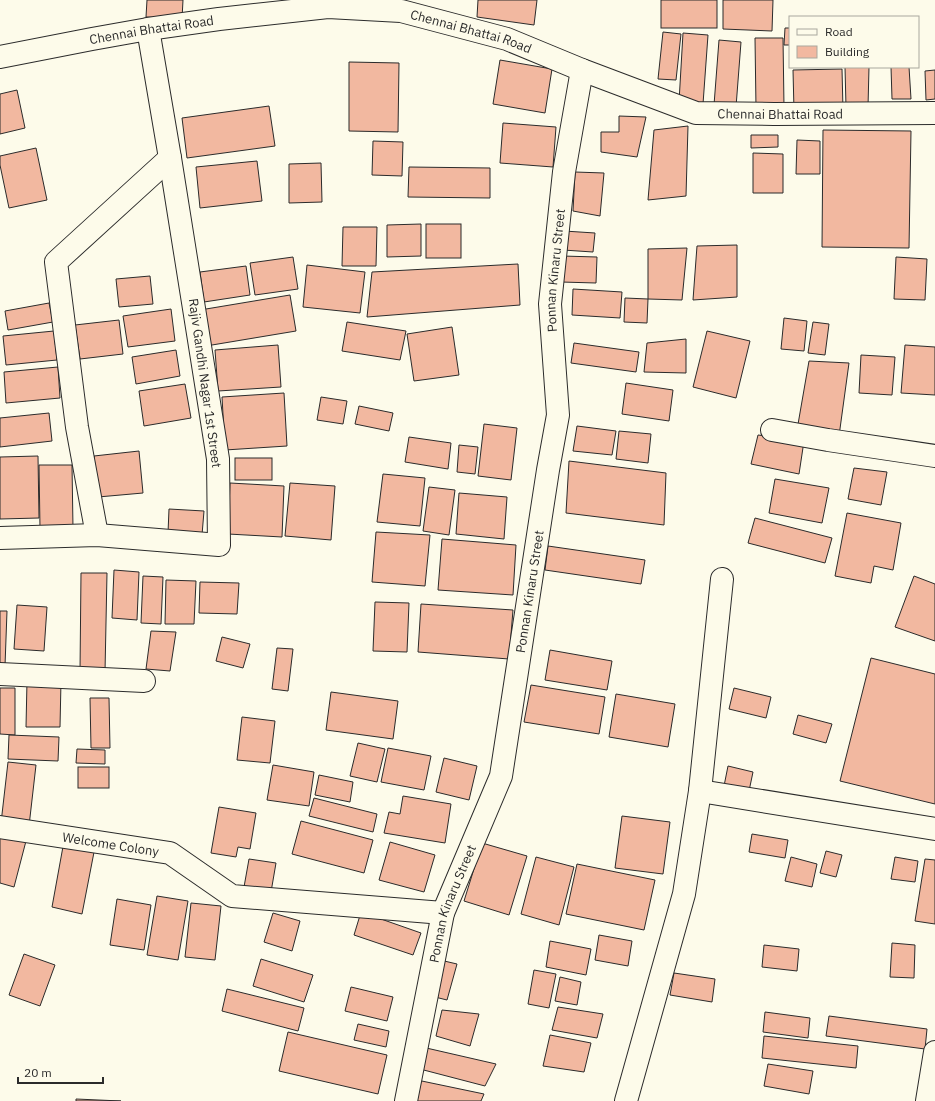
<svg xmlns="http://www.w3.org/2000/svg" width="935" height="1101" viewBox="0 0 935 1101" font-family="'IBM Plex Sans',sans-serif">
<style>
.building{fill:#f2b8a0;stroke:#2b2b2b}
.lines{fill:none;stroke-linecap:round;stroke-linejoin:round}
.street-casing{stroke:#2b2b2b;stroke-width:24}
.secondary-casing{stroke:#2b2b2b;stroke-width:24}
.street{stroke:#fdfbea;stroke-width:22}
.secondary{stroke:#fdfbea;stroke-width:22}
.labels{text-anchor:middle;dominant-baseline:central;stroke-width:3;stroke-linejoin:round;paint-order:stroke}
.street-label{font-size:13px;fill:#2b2b2b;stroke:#fdfbea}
</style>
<rect width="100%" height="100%" fill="#fdfbea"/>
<g class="building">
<path d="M147 0H183L182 19 146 17Z"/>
<path d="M478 0H537L534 25 477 17Z"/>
<rect x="661" y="0" width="56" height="28"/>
<path d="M723 0H773L772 31 723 29Z"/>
<path d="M785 28H790V45H784Z"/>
<path d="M663 32 681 34 676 80 658 79Z"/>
<path d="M683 33 708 35 703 104 679 102Z"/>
<path d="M755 38H783L784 107 756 108Z"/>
<path d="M719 40 741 42 736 107 714 105Z"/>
<path d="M500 60 552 69 545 113 493 104Z"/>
<path d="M349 62 399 63 398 132 349 131Z"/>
<path d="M845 67H869L868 107H846Z"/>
<path d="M891 67H909L911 99H892Z"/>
<path d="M842 69 843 110 794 111 793 70Z"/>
<path d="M935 70V99L926 100 925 71Z"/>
<path d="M17 90 25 128 0 134V94Z"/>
<path d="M269 106 275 146 187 158 182 118Z"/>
<path d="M619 116 646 117 637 157 601 152V132H619Z"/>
<path d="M503 123 556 127 553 167 500 163Z"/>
<path d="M688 126 686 196 648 200 654 130Z"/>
<path d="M823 130 911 131 909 248 822 247Z"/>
<path d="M751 135H778V147L751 148Z"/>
<path d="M797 140 820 141V174H796Z"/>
<path d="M373 141 403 142 402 176 372 175Z"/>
<path d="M36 148 47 200 9 208 0 165V156Z"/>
<path d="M753 153 783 154V193H753Z"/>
<path d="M257 161 262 201 200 208 196 167Z"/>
<path d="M321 163 322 202 289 203V164Z"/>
<path d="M409 167 490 168V198L408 197Z"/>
<path d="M575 172 604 173 600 216 573 211Z"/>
<path d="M421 224V256L387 257V225Z"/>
<rect x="426" y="224" width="35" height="34"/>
<path d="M343 227H377L376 266H342Z"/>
<path d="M564 231 595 233 593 252 563 250Z"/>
<path d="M737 245V297L693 300 697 246Z"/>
<path d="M687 248 682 300 648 299V249Z"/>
<path d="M562 256 597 257 596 283 561 282Z"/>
<path d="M293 257 298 289 255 295 250 263Z"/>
<path d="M896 257 927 259 925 300 894 299Z"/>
<path d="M518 264 520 305 367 317 372 272Z"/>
<path d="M307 265 365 272 360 313 303 307Z"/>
<path d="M246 266 250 295 204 302 200 272Z"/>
<path d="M150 276 153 304 119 307 116 279Z"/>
<path d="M573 289 622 292 620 318 572 315Z"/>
<path d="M290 295 296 331 206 346 200 310Z"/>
<path d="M625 298 648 299 647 323 624 322Z"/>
<path d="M49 303 53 322 8 330 5 311Z"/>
<path d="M171 309 175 341 128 347 123 316Z"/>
<path d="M784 318 807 321 804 351 781 349Z"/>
<path d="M119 320 123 354 80 359 75 325Z"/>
<path d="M347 322 406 331 400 360 342 351Z"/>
<path d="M813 322 829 324 825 355 808 353Z"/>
<path d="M452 327 459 375 414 381 407 334Z"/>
<path d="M54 331 57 360 6 365 3 336Z"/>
<path d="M707 331 750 341 736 398 693 387Z"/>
<path d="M686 339V373L644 372 647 343Z"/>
<path d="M574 343 639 352 636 372 571 363Z"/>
<path d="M278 345 281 387 218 391 215 350Z"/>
<path d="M905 345 935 347V395L901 393Z"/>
<path d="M176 350 180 376 136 384 132 357Z"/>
<path d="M861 355 895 357 892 395 859 393Z"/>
<path d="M809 361 849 363 839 436 797 430Z"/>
<path d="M58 367 60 398 6 403 4 372Z"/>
<path d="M626 383 673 390 669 421 622 414Z"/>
<path d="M185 384 191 418 144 426 139 391Z"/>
<path d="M284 393 287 446 225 450 222 397Z"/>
<path d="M321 397 347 401 343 424 317 420Z"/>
<path d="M359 406 393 413 389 431 355 424Z"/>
<path d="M49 413 52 441 0 447V418Z"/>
<path d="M484 424 517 428 511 480 478 476Z"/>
<path d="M577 426 616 431 612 455 573 451Z"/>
<path d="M619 431 651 434 648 463 616 459Z"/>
<path d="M758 435 804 441 799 474 751 464Z"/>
<path d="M409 437 451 443 448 469 405 462Z"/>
<path d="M459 445 478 447 475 474 457 472Z"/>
<path d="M139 451 143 493 98 497 94 456Z"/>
<path d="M38 456 39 518 0 519V457Z"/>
<rect x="235" y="458" width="37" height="22"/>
<path d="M569 461 666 473 664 525 566 513Z"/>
<path d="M39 465H72L73 528H40Z"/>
<path d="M854 468 887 472 881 505 848 499Z"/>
<path d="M383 474 425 478 420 526 377 522Z"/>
<path d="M775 479 829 488 822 523 769 513Z"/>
<path d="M230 483 284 486 282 537 228 534Z"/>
<path d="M290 483 335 486 331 540 285 536Z"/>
<path d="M429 487 455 490 449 535 423 531Z"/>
<path d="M459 493 507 497 504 539 456 534Z"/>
<path d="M169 509 204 511 202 535 168 533Z"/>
<path d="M847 513 901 523 893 570 874 566 871 583 835 576Z"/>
<path d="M755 518 832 538 825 563 748 543Z"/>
<path d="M376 532 430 535 425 586 372 582Z"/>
<path d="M442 539 516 545 513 595 438 590Z"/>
<path d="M548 546 645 560 641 584 545 570Z"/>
<path d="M114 570 139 572 137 620 112 618Z"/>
<path d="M81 573H107L105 672 80 671Z"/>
<path d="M143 576 163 577 161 624 141 623Z"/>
<path d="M914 576 935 584V641L895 627Z"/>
<path d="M166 580 196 581 194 624H165Z"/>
<path d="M200 582 239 583 237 614 199 613Z"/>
<path d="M375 602 409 603 407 652 373 651Z"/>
<path d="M421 604 513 610 509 659 418 652Z"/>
<path d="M17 605 47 607 44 651 14 649Z"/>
<path d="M0 611H7L5 666H0Z"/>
<path d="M151 631 176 632 170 671 146 669Z"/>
<path d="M222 637 250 644 243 668 216 661Z"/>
<path d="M277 648 293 649 288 691 272 689Z"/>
<path d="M550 650 612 661 607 690 545 680Z"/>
<path d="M871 658 935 674V804L840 781Z"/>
<path d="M27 681H61L60 727H26Z"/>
<path d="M531 685 605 697 599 734 524 722Z"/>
<path d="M0 688H15V735L0 734Z"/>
<path d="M734 688 771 697 766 718 729 709Z"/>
<path d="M331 692 398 701 393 739 326 730Z"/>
<path d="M616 694 675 704 668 747 609 737Z"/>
<path d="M90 698H109L110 748H91Z"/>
<path d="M798 715 832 724 826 743 793 734Z"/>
<path d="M242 717 275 721 270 763 237 760Z"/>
<path d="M9 735 59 737 58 761 8 759Z"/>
<path d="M358 743 385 749 377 782 350 776Z"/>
<path d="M388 748 431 756 424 790 381 782Z"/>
<path d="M77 749 105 750V764L76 763Z"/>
<path d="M444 758 477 766 469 800 436 792Z"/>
<path d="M8 762 36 765 29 826 1 823Z"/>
<path d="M273 765 314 772 309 806 267 800Z"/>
<path d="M728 766 753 772 749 791 724 786Z"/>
<rect x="78" y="767" width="31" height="21"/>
<path d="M319 775 353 782 350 802 315 795Z"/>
<path d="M403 796 451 804 445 843 384 833 389 812 400 814Z"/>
<path d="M314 798 377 814 373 832 309 816Z"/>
<path d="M219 807 256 813 250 849 238 847 236 857 211 853Z"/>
<path d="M622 816 670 822 663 874 615 868Z"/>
<path d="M301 821 373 840 364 873 292 854Z"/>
<path d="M0 834 26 841 14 887 0 883Z"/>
<path d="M752 834 788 840 785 858 749 852Z"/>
<path d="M64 841 95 847 82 914 52 907Z"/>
<path d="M390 842 435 855 424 892 379 880Z"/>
<path d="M482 843 527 856 509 915 464 901Z"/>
<path d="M826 851 842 855 836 877 820 873Z"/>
<path d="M536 857 574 867 559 925 521 914Z"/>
<path d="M791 857 817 864 812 887 785 881Z"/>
<path d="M895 857 918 861 915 882 891 879Z"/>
<path d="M249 859 276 863 271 892 244 887Z"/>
<path d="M925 859 935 860V924L915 921Z"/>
<path d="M577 864 655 880 644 930 566 914Z"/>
<path d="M157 896 188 901 178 960 147 955Z"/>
<path d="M117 899 151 905 144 950 110 945Z"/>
<path d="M191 903 221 906 215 960 185 957Z"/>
<path d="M361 912 421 933 413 955 354 935Z"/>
<path d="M273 913 300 921 292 951 264 942Z"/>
<path d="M599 935 632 941 628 966 595 960Z"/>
<path d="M550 941 591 949 586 975 546 967Z"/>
<path d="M892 943 915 945 914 978 890 977Z"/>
<path d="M764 945 799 949 797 971 762 967Z"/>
<path d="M24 954 55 965 40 1006 9 995Z"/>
<path d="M261 959 313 975 304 1002 253 986Z"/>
<path d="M440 960 457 964 447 1000 431 996Z"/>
<path d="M534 970 556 974 549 1008 528 1004Z"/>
<path d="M674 973 715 979 712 1002 670 995Z"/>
<path d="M560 977 581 982 577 1005 555 1001Z"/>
<path d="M351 987 393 997 387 1021 345 1011Z"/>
<path d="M227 989 304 1008 298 1031 222 1011Z"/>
<path d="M558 1007 603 1014 597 1038 552 1030Z"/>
<path d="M442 1010 479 1014 470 1046 436 1036Z"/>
<path d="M765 1012 810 1018 808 1038 763 1032Z"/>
<path d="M829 1016 927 1029 925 1049 826 1036Z"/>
<path d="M358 1024 389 1031 386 1047 354 1040Z"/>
<path d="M288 1032 387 1055 378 1094 279 1071Z"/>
<path d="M550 1035 591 1043 584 1072 543 1066Z"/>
<path d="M764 1036 858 1046 856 1068 762 1058Z"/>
<path d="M422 1047 496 1064 485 1086 416 1068Z"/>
<path d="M768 1064 813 1071 809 1094 764 1086Z"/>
<path d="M417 1080 484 1094 481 1101H412Z"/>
<path d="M76 1099 121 1101H76Z"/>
</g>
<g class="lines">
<defs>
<g id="street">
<path d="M772 430 828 440 935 456"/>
<path d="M97 535 77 427 56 262 170 158"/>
<path d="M0 538 97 535 219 545 218 459 170 158 148 29"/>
<path d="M0 674 144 681"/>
<path d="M700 791 935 829"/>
<path id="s1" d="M0 827 170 853 232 896 443 913"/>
<path id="s2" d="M406 1101 443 913 501 776 548 470 558 415 550 304 564 172 582 70"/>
<path d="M626 1101 684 894 700 791 722 579"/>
<path d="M927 1101 935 1052"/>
</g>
<g id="secondary">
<path id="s3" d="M0 57 92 39 148 29 219 19 328 7 401 11 507 39 582 70 696 113 774 114 935 113"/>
</g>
</defs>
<use href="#street" class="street-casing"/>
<use href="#secondary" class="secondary-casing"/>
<use href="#street" class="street"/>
<use href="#secondary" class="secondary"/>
</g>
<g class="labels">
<g class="street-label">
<text stroke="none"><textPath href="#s3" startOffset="154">Chennai Bhattai Road</textPath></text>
<text stroke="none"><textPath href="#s3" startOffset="478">Chennai Bhattai Road</textPath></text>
<text stroke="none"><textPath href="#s3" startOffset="802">Chennai Bhattai Road</textPath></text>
<text stroke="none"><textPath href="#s2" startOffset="851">Ponnan Kinaru Street</textPath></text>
<text transform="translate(205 383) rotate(82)">Rajiv Gandhi Nagar 1st Street</text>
<text stroke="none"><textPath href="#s2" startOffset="527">Ponnan Kinaru Street</textPath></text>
<text stroke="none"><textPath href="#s1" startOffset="112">Welcome Colony</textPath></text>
<text stroke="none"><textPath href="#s2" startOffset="203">Ponnan Kinaru Street</textPath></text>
</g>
</g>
<rect x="789" y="16" width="130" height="52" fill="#fdfbea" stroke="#a9a89e"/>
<rect x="797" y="29" width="20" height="6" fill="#fdfbea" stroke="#a9a89e"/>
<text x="825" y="36" font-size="12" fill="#2b2b2b">Road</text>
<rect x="797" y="46" width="20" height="12" fill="#f2b8a0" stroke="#a9a89e"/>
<text x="825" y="56" font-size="12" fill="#2b2b2b">Building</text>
<path d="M18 1077v6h85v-6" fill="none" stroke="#2b2b2b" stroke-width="2"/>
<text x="24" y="1077" font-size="12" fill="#2b2b2b" stroke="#fdfbea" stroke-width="3" paint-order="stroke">20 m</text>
</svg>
